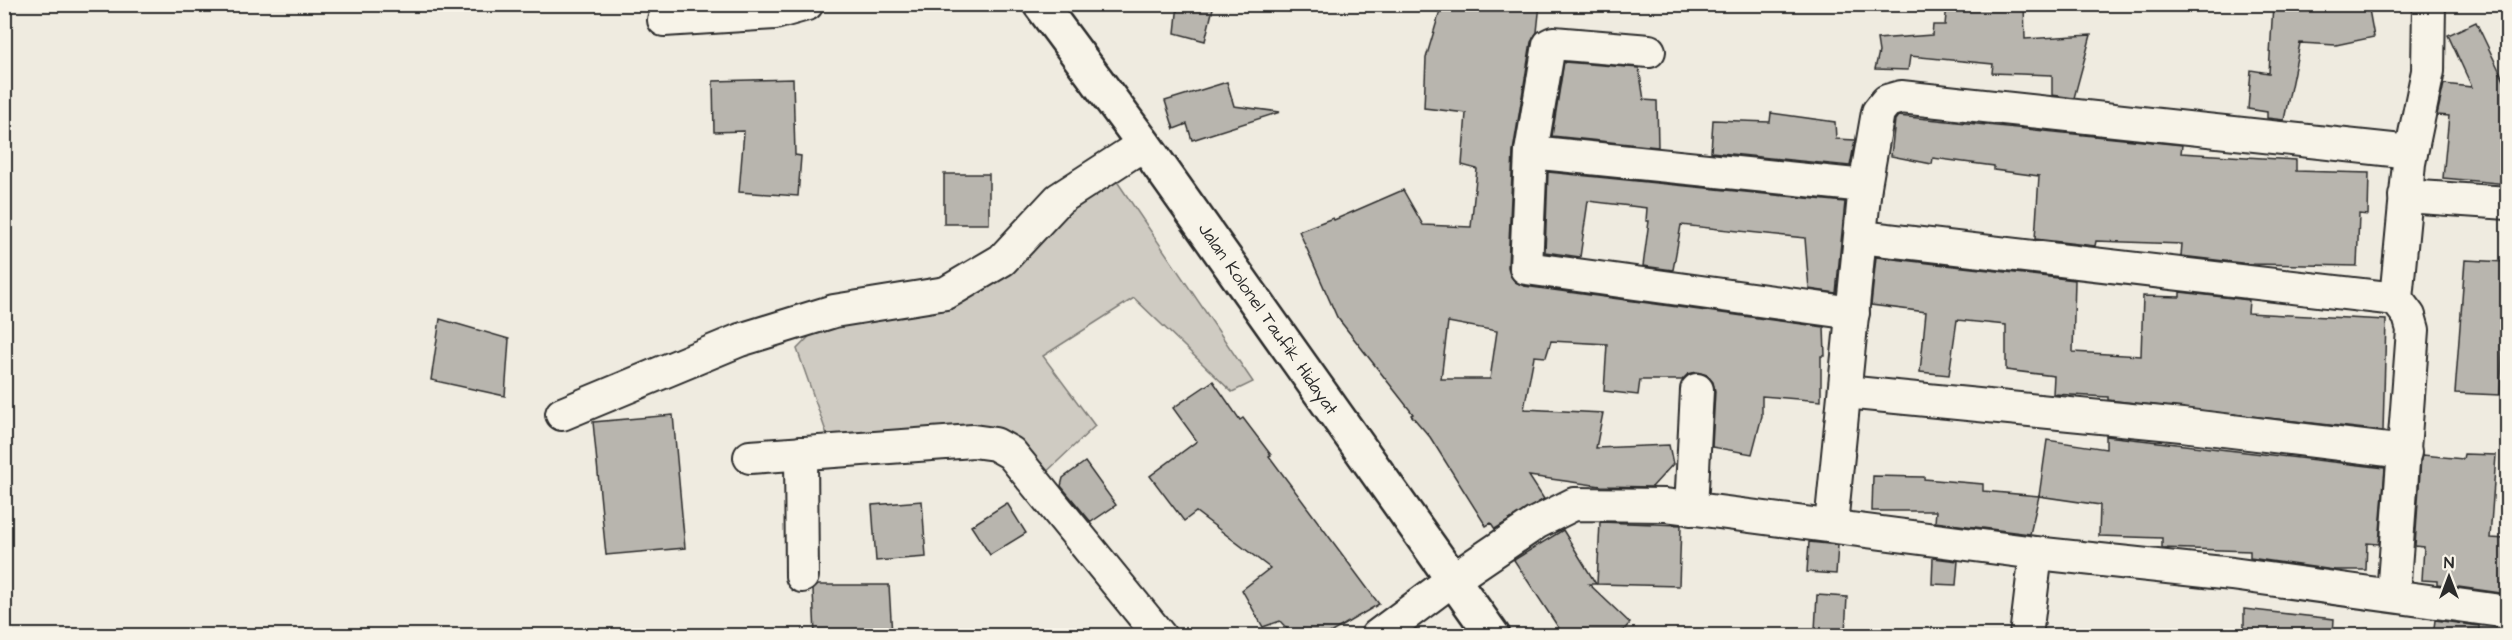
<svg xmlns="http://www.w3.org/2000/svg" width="2512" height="640" viewBox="0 0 2512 640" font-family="'Architects Daughter',sans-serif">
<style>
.green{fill:#cfcbc2;stroke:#7d7b76;stroke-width:1.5}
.building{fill:#b8b5ae;stroke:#2b2b2b;stroke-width:1.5;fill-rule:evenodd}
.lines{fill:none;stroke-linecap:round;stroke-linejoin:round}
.street-casing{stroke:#2b2b2b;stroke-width:36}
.secondary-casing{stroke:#2b2b2b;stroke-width:38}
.street{stroke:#f7f3e8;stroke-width:32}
.secondary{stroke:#f7f3e8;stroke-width:33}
.labels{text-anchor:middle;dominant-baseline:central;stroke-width:5;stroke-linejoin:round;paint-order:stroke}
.street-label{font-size:18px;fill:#2b2b2b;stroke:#f7f3e8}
</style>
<rect width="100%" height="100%" fill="#efebe0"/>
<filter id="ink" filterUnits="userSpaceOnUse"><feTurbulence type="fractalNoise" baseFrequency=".0167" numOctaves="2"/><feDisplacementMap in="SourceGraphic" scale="12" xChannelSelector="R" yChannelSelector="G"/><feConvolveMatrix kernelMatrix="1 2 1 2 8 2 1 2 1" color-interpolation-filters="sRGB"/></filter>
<g filter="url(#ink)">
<path class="green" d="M1114 177 1253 382 1232 392 1134 298 1043 356 1095 426 1040 478 1011 453 830 443 797 349 834 311 947 293Z"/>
<g class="building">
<path d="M1178 4H1214L1205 41 1175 33Z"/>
<path d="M1442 4H1540L1537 32 1531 42 1513 151 1508 267 1510 275 1515 282 1524 286 1824 327 1825 356H1821V401L1762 396V416L1752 454 1712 447 1715 391 1713 382 1707 375 1697 372 1688 374 1682 380H1640L1638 395 1604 391 1607 344 1551 341 1546 357 1534 356 1524 409 1603 413 1596 448 1669 445 1673 464 1652 487 1601 486 1529 476 1544 499 1495 529 1491 523 1486 526 1430 437 1411 415 1413 414 1337 317 1299 231 1333 218 1334 220 1403 190 1423 225 1471 227 1477 169 1462 165 1466 113 1424 108 1426 58ZM1448 322 1497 331 1490 379H1441Z"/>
<path d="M1947 4H2024L2025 39 2091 35 2074 98 2052 95V75L1992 73 1993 64 1910 56 1908 70 1875 69 1879 52 1877 39 1932 35 1933 25H1945Z"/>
<path d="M2273 4H2368L2374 37 2336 45 2300 43 2284 120 2267 118V112L2248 109 2251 70 2269 73Z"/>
<path d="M2476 22 2508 89V184L2443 178 2449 116 2437 115 2444 84 2472 87 2448 35Z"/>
<path d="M1564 62 1639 68 1644 100 1657 101 1658 147 1552 136Z"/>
<path d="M793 79 795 155 801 156 798 196 739 192 744 131 714 132 713 81Z"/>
<path d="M1227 82 1234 106 1280 112 1192 140 1187 124 1174 129 1165 101Z"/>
<path d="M1771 113 1835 122 1836 139 1855 140 1850 166 1711 152 1713 120 1770 122Z"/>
<path d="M1898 116 2182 145 2181 153 2296 160V171L2369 173 2368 215 2359 214 2357 266 2250 264 2181 256 2182 244 2096 241 2095 246 2035 239 2039 176 1994 170V166L1933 158 1932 164 1891 156 1895 120Z"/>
<path d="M1548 172 1845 202 1836 293 1809 289 1805 238 1681 225 1673 270 1643 266 1649 221H1646L1647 208 1588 201 1580 257 1545 252Z"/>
<rect x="944" y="174" width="45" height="50"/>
<path d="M1876 257 2075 280 2073 352 2141 356 2143 296 2180 297V292L2249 300 2248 313 2386 320 2383 431 2108 400V397L2053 394 2054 376 2006 370V325L1957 320 1949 375 1920 372 1926 312 1871 305Z"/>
<path d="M2465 260 2508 262V303H2505L2500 395 2455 393Z"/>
<path d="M440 319 509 339 505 396 431 380Z"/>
<path d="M1213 381 1240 420 1243 418 1271 455 1269 456 1379 604 1325 636H1294L1280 621 1263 627 1242 590 1270 568 1196 512 1184 521 1150 476 1197 441 1173 408Z"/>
<path d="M673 415 685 548 606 555 593 422Z"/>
<path d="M2106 436 2385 468 2379 544 2367 543 2366 570H2334L2250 558V551L2162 548V538L2099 536 2100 505 2039 496 2047 440 2106 449Z"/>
<path d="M2464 454 2496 455 2490 538 2508 539V594L2437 584V581L2422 580 2424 547 2415 546 2421 458 2423 455 2463 459Z"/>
<path d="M1085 462 1116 505 1091 522 1061 486 1063 478Z"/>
<path d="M1873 476 1924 477V479L1983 484V491L2039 496 2030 534 1935 522 1936 511H1872Z"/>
<path d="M922 501 926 557 876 561 872 505Z"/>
<path d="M1007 503 1026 533 990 555 971 526Z"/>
<path d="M1600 522 1681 525 1679 586 1597 584Z"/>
<path d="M1563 530 1596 584H1589L1630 623 1618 636H1564L1514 560Z"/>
<path d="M1809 542 1838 545 1836 574 1807 572Z"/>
<path d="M1933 558 1958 561 1956 585 1932 584Z"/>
<path d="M818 585H889L892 636H815L813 590Z"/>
<path d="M1817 595 1847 597 1845 632 1815 630Z"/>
<path d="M2244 609 2334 619 2333 636H2244Z"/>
<path d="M2435 620 2479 626V636H2433Z"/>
</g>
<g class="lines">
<defs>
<g id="street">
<path d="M664 20 775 13 807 4"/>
<path d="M1649 51 1553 43 1549 45 1531 152 1526 268 1853 313"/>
<path d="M1531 152 1865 186"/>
<path d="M2405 196 2508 203"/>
<path d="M1861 237 2396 299"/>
<path d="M1845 392 2182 425 2405 452"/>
<path d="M562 414 740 340 834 311 946 293 1002 260 1059 199 1144 144"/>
<path d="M801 453 802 576"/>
<path d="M750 457 973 441 995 444 1011 453 1160 636"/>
<path d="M1691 509 1697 390"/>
<path d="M1831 525 1865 186 1878 112 1887 101 1901 97 2411 152"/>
<path d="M2393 595 2413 330 2409 316 2396 299 2409 163 2428 71 2429 4"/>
<path d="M1377 636 1452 580 1536 523 1574 504 1665 505 2036 553 2232 574 2508 612"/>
<path d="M2026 636 2036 553"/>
</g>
<path id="secondary" d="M1040 4 1144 144 1493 636"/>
</defs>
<use href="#street" class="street-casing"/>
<use href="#secondary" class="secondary-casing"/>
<use href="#street" class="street"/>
<use href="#secondary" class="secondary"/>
</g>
</g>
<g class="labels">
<g class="street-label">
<text transform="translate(1268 319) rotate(55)">Jalan Kolonel Taufik Hidayat</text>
</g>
</g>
<rect width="2512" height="640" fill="none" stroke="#f7f3e8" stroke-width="24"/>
<rect x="12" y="12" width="2488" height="616" fill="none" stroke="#2b2b2b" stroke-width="2" filter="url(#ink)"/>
<g transform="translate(2449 577)" stroke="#f7f3e8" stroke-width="4.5" paint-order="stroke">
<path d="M0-4.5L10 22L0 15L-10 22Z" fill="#2b2b2b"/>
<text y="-9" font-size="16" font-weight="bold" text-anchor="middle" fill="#2b2b2b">N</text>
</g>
</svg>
